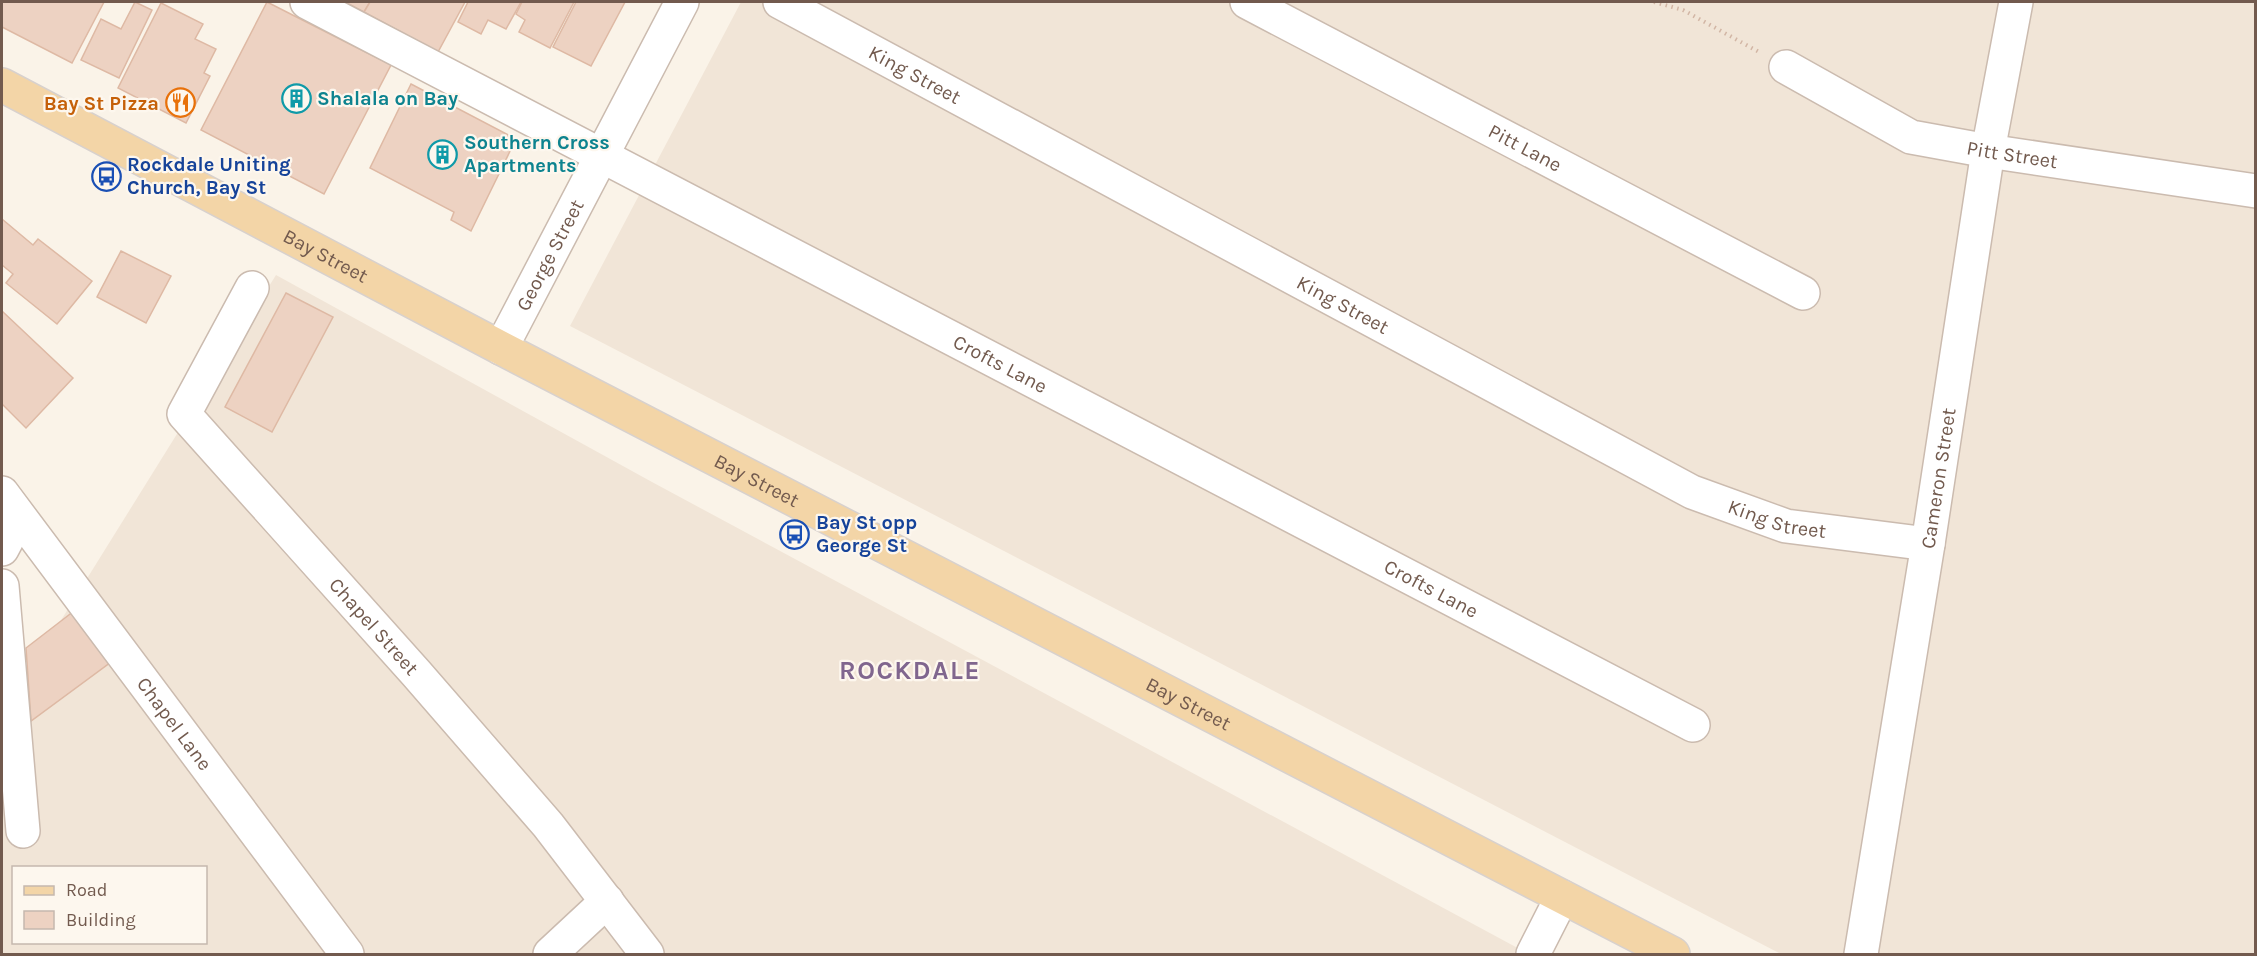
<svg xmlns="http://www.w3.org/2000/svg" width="2257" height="956" viewBox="0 0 2257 956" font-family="Karla,sans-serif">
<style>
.residential{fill:#f1e5d7;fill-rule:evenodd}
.building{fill:#edd2c2;stroke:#deb9a4;stroke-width:1.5}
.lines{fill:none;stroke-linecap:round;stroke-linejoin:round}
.minor-casing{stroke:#cbbbaf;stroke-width:36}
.major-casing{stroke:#d8d1cd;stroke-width:36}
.path{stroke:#d2b6a5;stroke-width:4;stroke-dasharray:1.5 4.5;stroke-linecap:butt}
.minor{stroke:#fff;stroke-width:33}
.major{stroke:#f3d5a7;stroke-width:33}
.labels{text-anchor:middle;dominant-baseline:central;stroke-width:4.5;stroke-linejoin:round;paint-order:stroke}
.street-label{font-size:20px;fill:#725a4e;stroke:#fdf7ee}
.culture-label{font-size:20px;font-weight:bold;fill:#0d838f;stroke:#fdf7ee;text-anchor:start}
.food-label{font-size:20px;font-weight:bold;fill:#c56008;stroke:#fdf7ee;text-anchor:end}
.transit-label{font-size:20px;font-weight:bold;fill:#164399;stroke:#fdf7ee;text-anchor:start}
.district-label{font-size:26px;font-weight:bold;letter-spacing:1.5px;fill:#80668e;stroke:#fdf7ee}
</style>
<rect width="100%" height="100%" fill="#faf3e8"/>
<g class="residential">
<path d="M741 2H2255V954H1781L570 326Z"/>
<path d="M276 275 652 482 1529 954H2V715ZM14 868H206V942H14Z"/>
</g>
<g class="building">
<path d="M2 2H104L72 63 2 27Z"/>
<path d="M135 2 152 10 119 78 81 60 101 19 121 29Z"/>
<path d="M267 2 391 65 324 194 201 130Z"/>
<path d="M345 2H370L364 12Z"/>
<path d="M370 2H465L438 52 364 12Z"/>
<path d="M468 2H521L506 29 488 20 481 34 458 22Z"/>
<path d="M522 2H574L550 48 519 32 525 20 516 14Z"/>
<path d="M576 2H625L591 66 553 47Z"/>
<path d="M161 3 203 24 195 39 216 49 204 73 210 76 186 123 118 88Z"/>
<path d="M411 84 516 139 471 231 451 220 454 212 370 168Z"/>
<path d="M2 219 33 245 38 239 92 281 57 324 6 283 13 274 2 265Z"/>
<path d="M121 251 171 276 146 323 97 297Z"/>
<path d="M286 293 333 317 272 432 225 407Z"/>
<path d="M2 311 73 378 26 428 2 404Z"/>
<path d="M74 611 111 662 31 721 26 648Z"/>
</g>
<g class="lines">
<defs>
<g id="minor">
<path id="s1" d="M307 2 1693 725"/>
<path id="s2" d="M780 2 1692 492 1786 526 1928 544"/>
<path id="s3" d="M1247 2 1803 293"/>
<path id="s4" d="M1786 67 1911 137 1988 151 2256 191"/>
<path id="s5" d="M252 288 184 414 416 673 548 825 647 954"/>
<path id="s6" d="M501 348 682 2"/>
<path id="s7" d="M2 493 347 954"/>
<path d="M2 549 19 517"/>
<path d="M2 586 23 831"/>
<path d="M550 954 607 901"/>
<path d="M1533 954 1562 897"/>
<path id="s8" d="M1861 954 1928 544 1988 151 2016 2"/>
</g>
<g id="major">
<path id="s9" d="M2 85 501 348 1673 954"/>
</g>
</defs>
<use href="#minor" class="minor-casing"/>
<use href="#major" class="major-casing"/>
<path class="path" d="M1654 2 1683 10 1759 52"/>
<use href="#minor" class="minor"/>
<use href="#major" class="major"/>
</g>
<defs>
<symbol id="building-ring" viewBox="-11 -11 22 22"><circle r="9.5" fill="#fdf7ee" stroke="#0f9aa8" stroke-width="1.5"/><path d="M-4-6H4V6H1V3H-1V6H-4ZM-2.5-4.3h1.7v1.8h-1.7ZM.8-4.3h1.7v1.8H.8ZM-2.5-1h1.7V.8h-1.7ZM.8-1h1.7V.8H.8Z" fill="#0f9aa8"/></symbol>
<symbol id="restaurant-ring" viewBox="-11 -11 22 22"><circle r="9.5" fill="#fdf7ee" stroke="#e8710a" stroke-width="1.5"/><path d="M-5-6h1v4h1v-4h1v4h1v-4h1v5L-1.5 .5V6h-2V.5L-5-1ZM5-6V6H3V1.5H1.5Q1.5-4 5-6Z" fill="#e8710a"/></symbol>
<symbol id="bus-ring" viewBox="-11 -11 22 22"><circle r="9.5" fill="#fdf7ee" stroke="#1a4fb4" stroke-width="1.5"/><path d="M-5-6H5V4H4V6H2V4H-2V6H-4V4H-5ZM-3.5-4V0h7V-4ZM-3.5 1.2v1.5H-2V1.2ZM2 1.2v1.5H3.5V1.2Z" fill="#1a4fb4"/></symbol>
</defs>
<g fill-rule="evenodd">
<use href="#building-ring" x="280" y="82" width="33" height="33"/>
<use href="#restaurant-ring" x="164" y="86" width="33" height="33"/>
<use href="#building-ring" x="426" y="138" width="33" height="33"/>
<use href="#bus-ring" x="90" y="160" width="33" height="33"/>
<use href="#bus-ring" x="778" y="518" width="33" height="33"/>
</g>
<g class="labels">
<g class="street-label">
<text stroke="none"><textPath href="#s2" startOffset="153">King Street</textPath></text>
<text stroke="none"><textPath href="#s3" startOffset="314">Pitt Lane</textPath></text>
<text stroke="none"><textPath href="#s4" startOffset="246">Pitt Street</textPath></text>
<text stroke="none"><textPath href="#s6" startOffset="105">George Street</textPath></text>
<text stroke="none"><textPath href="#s9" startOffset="366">Bay Street</textPath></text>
<text stroke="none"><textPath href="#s2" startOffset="639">King Street</textPath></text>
<text stroke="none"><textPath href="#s1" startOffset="782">Crofts Lane</textPath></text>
<text stroke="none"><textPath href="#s8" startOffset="482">Cameron Street</textPath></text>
<text stroke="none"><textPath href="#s9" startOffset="852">Bay Street</textPath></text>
<text stroke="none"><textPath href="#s2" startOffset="1125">King Street</textPath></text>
<text stroke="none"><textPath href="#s1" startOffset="1268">Crofts Lane</textPath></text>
<text stroke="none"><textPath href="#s5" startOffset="428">Chapel Street</textPath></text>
<text stroke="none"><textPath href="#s9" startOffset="1338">Bay Street</textPath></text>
<text stroke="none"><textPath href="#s7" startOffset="288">Chapel Lane</textPath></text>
</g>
<g class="culture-label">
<text x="317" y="98">Shalala on Bay</text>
<text x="464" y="142">Southern Cross<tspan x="464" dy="23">Apartments</tspan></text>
</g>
<g class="food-label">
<text x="159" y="103">Bay St Pizza</text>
</g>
<g class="transit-label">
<text x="127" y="164">Rockdale Uniting<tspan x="127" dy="23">Church, Bay St</tspan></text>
<text x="816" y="522">Bay St opp<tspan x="816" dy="23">George St</tspan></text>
</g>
<g class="district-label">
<text x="910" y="670">ROCKDALE</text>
</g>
</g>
<rect width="2257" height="956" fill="none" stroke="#725a4e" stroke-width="6"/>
<rect x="12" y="866" width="195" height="78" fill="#fdf7ee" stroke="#c5b8ae" stroke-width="1.5"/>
<rect x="24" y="886" width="30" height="9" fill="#f3d5a7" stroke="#c5b8ae" stroke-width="1.5"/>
<text x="66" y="896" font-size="18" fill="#725a4e">Road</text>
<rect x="24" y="911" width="30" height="18" fill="#edd2c2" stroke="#c5b8ae" stroke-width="1.5"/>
<text x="66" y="926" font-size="18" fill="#725a4e">Building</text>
</svg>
